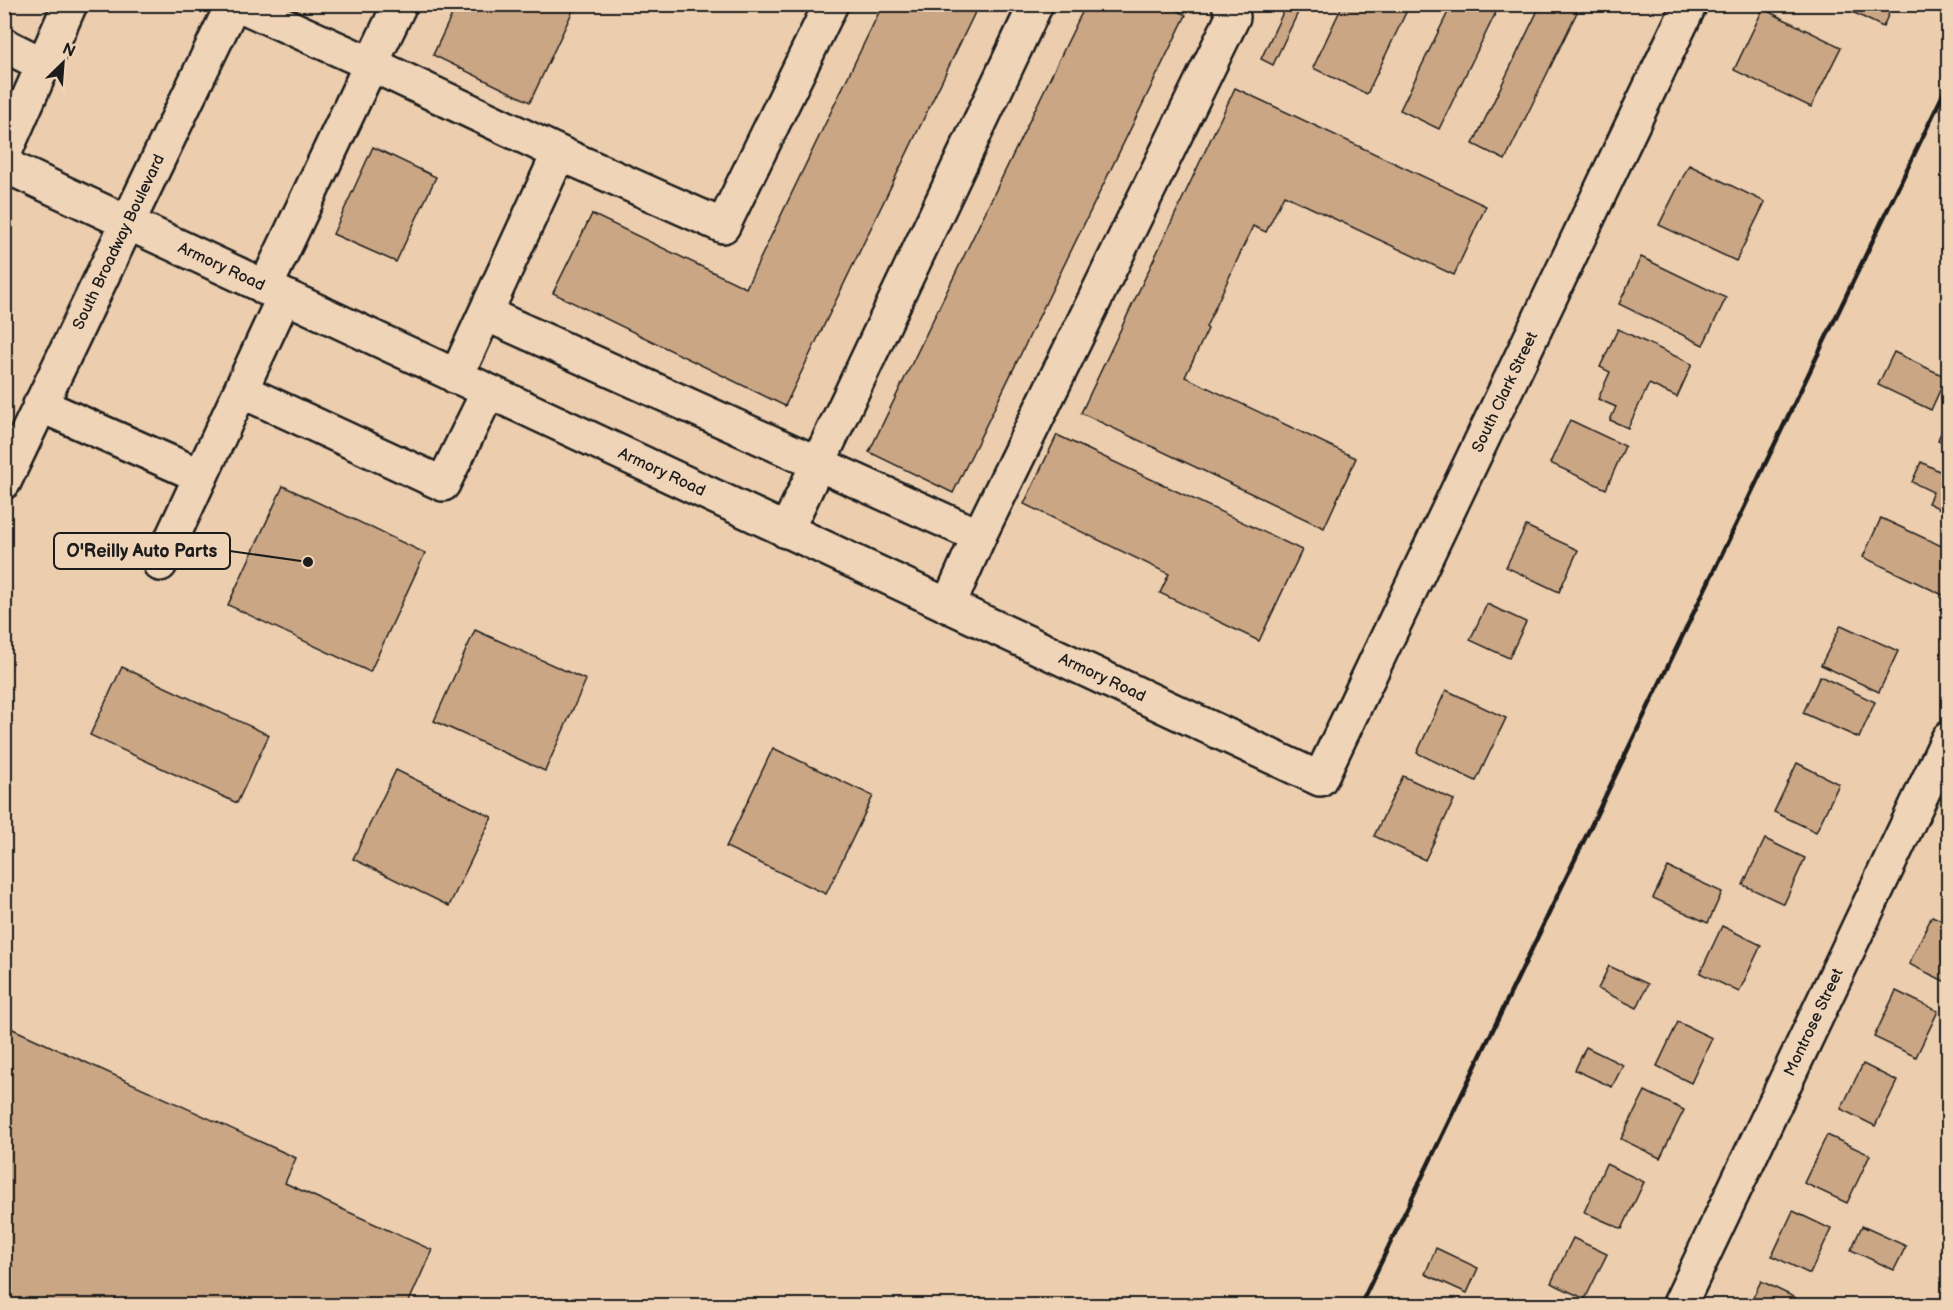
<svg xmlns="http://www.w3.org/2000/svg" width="1953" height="1310" viewBox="0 0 1953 1310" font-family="'Balsamiq Sans',sans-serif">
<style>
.building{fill:#cba684;stroke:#1c1c1c;stroke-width:1.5}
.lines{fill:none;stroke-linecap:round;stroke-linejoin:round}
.minor-casing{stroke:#1c1c1c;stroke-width:38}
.major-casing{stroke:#1c1c1c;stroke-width:38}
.minor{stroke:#f0d4b7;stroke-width:33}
.major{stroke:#f0d4b7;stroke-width:33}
.rail{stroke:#1c1c1c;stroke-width:4.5}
.labels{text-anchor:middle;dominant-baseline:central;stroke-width:4.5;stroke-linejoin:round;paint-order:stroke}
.street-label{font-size:16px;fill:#1c1c1c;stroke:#f0d4b7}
.leader{fill:none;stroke:#1c1c1c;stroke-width:2}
.callout-dot{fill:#1c1c1c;stroke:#f0d4b7;stroke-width:2}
.callout{fill:#f0d4b7;stroke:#1c1c1c;stroke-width:2}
.callout-label{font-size:18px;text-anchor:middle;font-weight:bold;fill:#1c1c1c}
</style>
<rect width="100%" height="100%" fill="#ecceaf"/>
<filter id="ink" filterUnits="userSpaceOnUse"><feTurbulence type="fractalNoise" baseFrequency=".0167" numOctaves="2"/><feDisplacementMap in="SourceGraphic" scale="12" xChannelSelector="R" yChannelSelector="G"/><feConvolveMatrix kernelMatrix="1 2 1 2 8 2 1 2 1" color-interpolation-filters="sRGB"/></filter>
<g filter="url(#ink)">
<g class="building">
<path d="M457 4H576L530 102 433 55Z"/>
<path d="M883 4H979L785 406 553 293 592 214 746 288Z"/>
<path d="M1086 4H1165L1186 15 953 493 869 452Z"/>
<path d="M1287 4H1302L1273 65 1261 59Z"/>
<path d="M1343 4H1410L1367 94 1313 68Z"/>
<path d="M1452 4H1500L1439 129 1400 110Z"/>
<path d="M1541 4H1581L1505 160 1473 144Z"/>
<path d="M1836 4H1893L1883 27Z"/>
<path d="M1763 9 1841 47 1811 107 1734 70Z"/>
<path d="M1235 88 1486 206 1454 275 1284 195 1266 232 1253 226 1206 327 1208 329 1185 377 1356 458 1324 528 1081 413Z"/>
<path d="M373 147 436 177 396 262 333 234Z"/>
<path d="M1689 165 1765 202 1736 261 1659 225Z"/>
<path d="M1641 257 1726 298 1703 345 1619 304Z"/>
<path d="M1618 329 1692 364 1677 397 1649 384 1628 428 1610 420 1616 407 1598 399 1610 372 1600 367Z"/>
<path d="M1894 352 1946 377 1931 410 1878 385Z"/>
<path d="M1948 416V445L1938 440Z"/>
<path d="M1570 420 1625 446 1606 489 1550 463Z"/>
<path d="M1057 435 1302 550 1259 641 1160 593 1169 574 1024 504Z"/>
<path d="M1921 462 1943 473 1946 466 1948 467V513L1928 503 1933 492 1912 482Z"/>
<path d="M283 486 425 553 370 672 228 605Z"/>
<path d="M1881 518 1948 549 1947 597 1863 557Z"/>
<path d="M1526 526 1578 550 1559 592 1506 567Z"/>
<path d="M1487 604 1526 622 1509 658 1470 640Z"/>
<path d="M1841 625 1898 651 1879 692 1821 665Z"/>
<path d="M475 630 586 680 545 771 434 721Z"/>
<path d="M122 667 269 735 237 803 90 735Z"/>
<path d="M1820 676 1875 702 1859 738 1803 713Z"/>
<path d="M1446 690 1506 718 1476 781 1417 753Z"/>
<path d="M773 748 873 796 826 894 726 847Z"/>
<path d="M1797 763 1839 784 1816 832 1774 812Z"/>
<path d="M396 770 492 817 449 906 353 859Z"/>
<path d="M1403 776 1454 800 1425 860 1374 836Z"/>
<path d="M1765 839 1805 858 1784 904 1743 885Z"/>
<path d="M1668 867 1722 892 1708 923 1653 898Z"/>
<path d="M1932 916 1948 923V983L1909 964Z"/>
<path d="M1722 926 1761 945 1739 992 1700 973Z"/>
<path d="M1609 966 1648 984 1637 1008 1598 989Z"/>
<path d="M1896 991 1938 1011 1916 1057 1874 1037Z"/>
<path d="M1678 1022 1712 1038 1691 1083 1657 1066Z"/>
<path d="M4 1025 296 1158 285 1183 432 1250 407 1306H4Z"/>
<path d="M1586 1047 1623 1065 1612 1087 1575 1070Z"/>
<path d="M1863 1064 1897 1081 1875 1126 1841 1109Z"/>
<path d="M1645 1091 1684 1110 1660 1158 1621 1139Z"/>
<path d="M1827 1135 1870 1155 1847 1203 1804 1183Z"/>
<path d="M1606 1164 1644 1182 1622 1229 1584 1212Z"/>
<path d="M1793 1211 1831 1229 1810 1274 1772 1256Z"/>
<path d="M1862 1226 1906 1246 1894 1270 1851 1250Z"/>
<path d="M1573 1238 1607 1254 1585 1299 1551 1283Z"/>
<path d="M1436 1248 1478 1268 1467 1293 1425 1274Z"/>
<path d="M1761 1281 1796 1298 1792 1306H1749Z"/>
<path d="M1512 1298 1527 1306H1508Z"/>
</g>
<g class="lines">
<defs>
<g id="minor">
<path d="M238 4 371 64 400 4"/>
<path d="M4 45 44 65"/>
<path d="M559 153 723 226 831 4"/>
<path d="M4 154 70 4"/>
<path id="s1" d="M4 165 1320 779 1690 4"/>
<path d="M265 288 371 64 559 153 456 377"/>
<path d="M486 314 979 536 1233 17 1229 4"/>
<path d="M242 391 443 484 488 392"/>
<path d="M40 405 201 476"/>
<path d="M786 531 1036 4"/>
<path d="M160 564 284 297"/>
<path d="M948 606 979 536"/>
<path id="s2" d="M1679 1306 1948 739"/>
</g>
<g id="major">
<path id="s3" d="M4 482 127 224 233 4"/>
</g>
</defs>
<use href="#minor" class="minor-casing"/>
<use href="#major" class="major-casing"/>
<use href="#minor" class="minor"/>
<use href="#major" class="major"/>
<path class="rail" d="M1360 1306 1948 84"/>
</g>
</g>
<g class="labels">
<g class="street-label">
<text stroke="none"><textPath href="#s3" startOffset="266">South Broadway Boulevard</textPath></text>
<text stroke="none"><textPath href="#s1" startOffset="240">Armory Road</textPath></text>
<text stroke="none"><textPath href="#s1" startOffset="1881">South Clark Street</textPath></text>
<text stroke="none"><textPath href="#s1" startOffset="726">Armory Road</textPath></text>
<text stroke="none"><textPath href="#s1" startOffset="1212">Armory Road</textPath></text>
<text stroke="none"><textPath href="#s2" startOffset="314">Montrose Street</textPath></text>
</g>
</g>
<path class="leader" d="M308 562L230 551"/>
<circle class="callout-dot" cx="308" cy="562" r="6"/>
<rect class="callout" x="54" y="533" width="176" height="36" rx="6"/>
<g class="callout-label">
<text x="142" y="557">O'Reilly Auto Parts</text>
</g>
<rect width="1953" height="1310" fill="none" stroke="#f0d4b7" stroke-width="24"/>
<rect x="12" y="12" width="1929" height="1286" fill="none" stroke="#1c1c1c" stroke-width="2" filter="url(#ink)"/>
<g transform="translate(63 63) rotate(25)" stroke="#f0d4b7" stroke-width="4.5" paint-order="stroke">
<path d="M0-4.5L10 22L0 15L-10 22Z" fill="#1c1c1c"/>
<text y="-9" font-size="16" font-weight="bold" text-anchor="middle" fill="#1c1c1c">N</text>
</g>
</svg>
